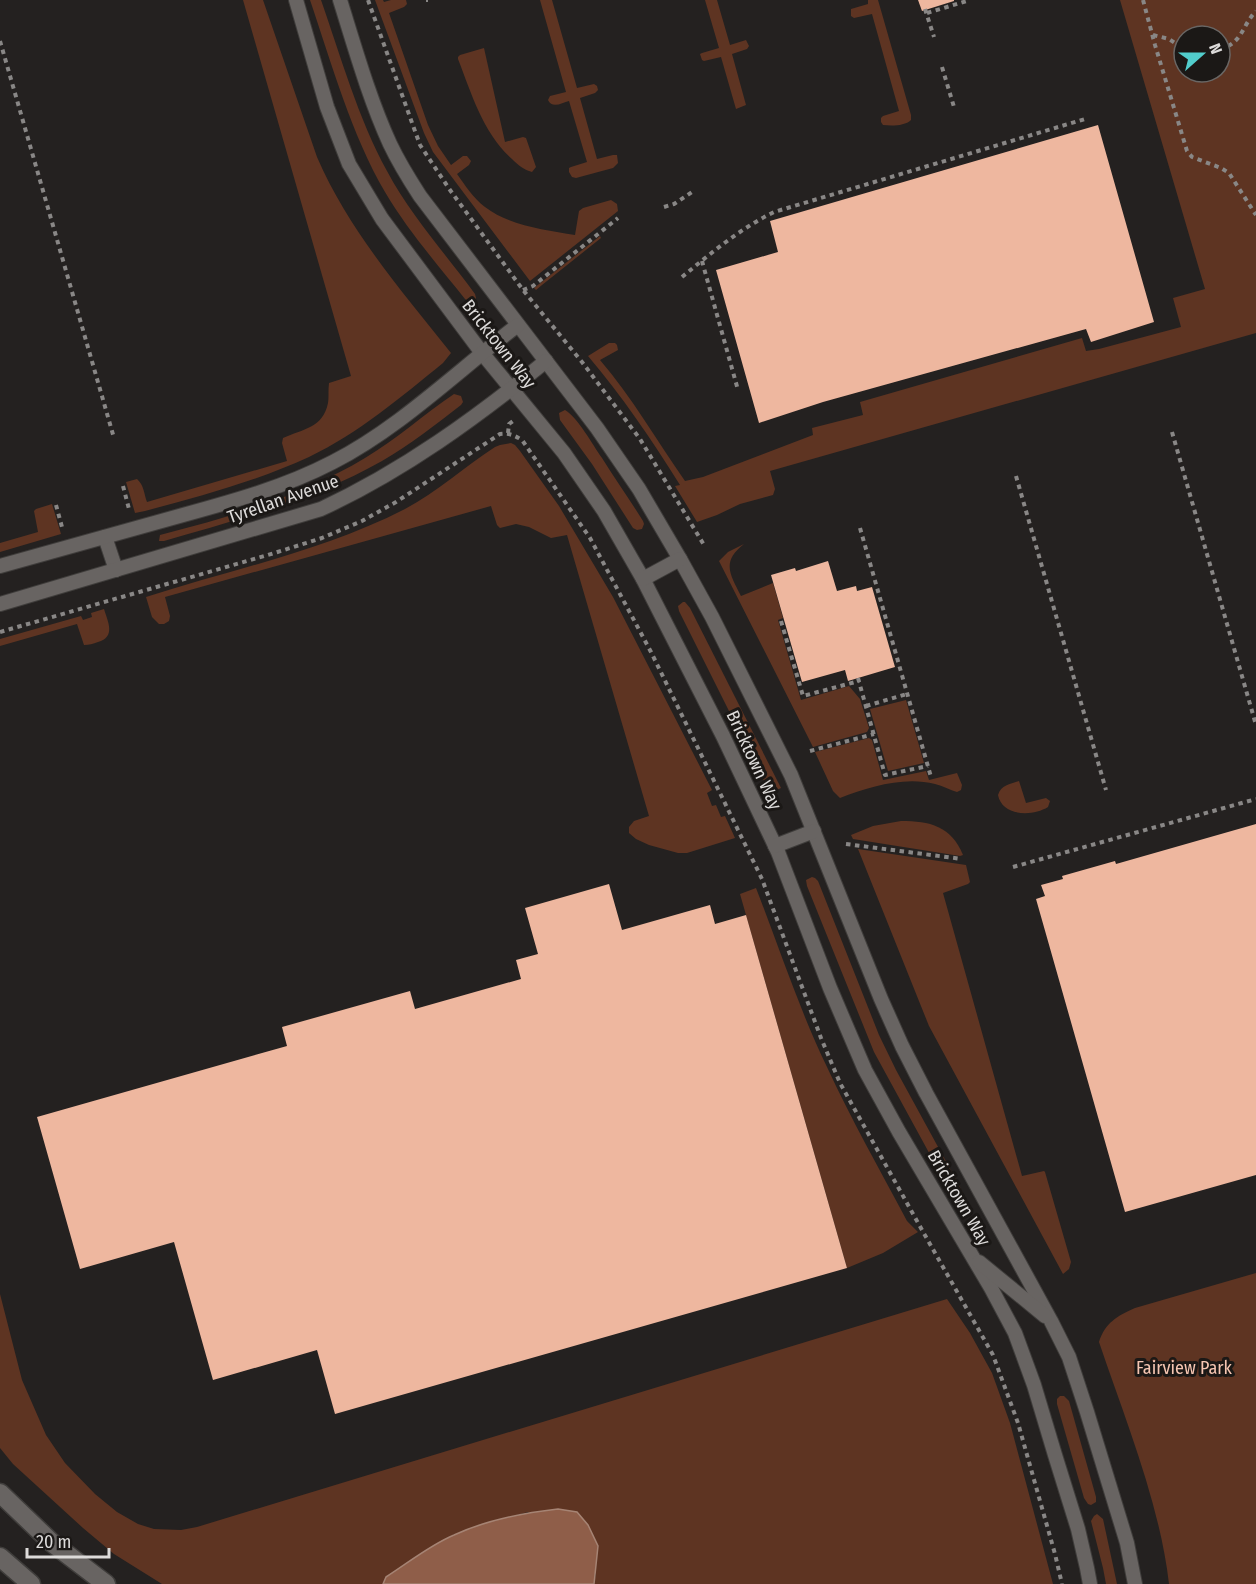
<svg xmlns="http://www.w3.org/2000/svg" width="1256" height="1584" viewBox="0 0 1256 1584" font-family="'Fira Sans Condensed',sans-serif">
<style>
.green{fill:#5e3422;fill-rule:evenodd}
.water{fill:#8f5e49;stroke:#a68474;stroke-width:1.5}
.building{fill:#eeb79f}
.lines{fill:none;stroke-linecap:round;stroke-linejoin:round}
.service-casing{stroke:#3f3d3b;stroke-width:16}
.tertiary-casing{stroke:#3f3d3b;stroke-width:21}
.path{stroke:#898786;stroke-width:4;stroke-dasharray:4.5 4.5;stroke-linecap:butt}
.service{stroke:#686462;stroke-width:14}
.tertiary{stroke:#686462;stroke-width:18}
.labels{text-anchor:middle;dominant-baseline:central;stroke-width:6;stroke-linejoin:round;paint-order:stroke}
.street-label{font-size:18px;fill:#dddbda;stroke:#1b1816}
.park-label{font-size:18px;fill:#f6c6b2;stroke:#1b1816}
</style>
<rect width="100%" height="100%" fill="#242120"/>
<g class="green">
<path d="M243 0H263L317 157C349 231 402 291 451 353L443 363C401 397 359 433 309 457 257 481 200 496 145 511L135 513 126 482 137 479C144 485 144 494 147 502L287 461 282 443 283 438C303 429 323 428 328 403 329 397 328 390 329 383L351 376Z"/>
<path d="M310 0H321C341 57 358 118 387 171 411 216 445 253 475 294L476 298 474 302H469L465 299C438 265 408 231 385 192 352 136 331 62 310 0Z"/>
<path d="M375 0H383L384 2 391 0H406L407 4 404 7 389 13 428 125 438 146 451 165 463 156H467L471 161 469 165 457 174C465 185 473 198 485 207 510 226 545 230 575 235L579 211 583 208 611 200 617 204 618 211 530 281 433 152 424 133Z"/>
<path d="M540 0H552L577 88 594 84 597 86 598 90 595 93 580 98 597 159 613 155H617L618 163 613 168 576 178 572 177 569 172V168L571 167 587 162 569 101C562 103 552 109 548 100L550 96 566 92Z"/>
<path d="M705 0H717L730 45 746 40 749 46 747 49 732 54 746 105 736 109 721 57 704 61 702 60 700 54 702 53 719 48Z"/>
<path d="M868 0H878L911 115V120C905 126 892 126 883 125L881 122V118L883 116 899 111 872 14 854 18 851 16V9L868 4Z"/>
<path d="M1120 0H1256V333L770 471 775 489 773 495 740 504 717 515 697 522 675 486 680 485C652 440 622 396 588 356L609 343H615L617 345 618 350 600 360C632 397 657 441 685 481L703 477 813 435 812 428 863 415 860 402 1082 338 1086 351 1099 349 1181 327 1173 298 1205 289ZM1184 36H1220V72H1184Z"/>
<path d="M484 48 505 142 523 137 526 138 536 167 532 172C524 170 518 165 512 159 483 133 472 95 458 59V57L460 55Z"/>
<path d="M600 236 601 238 542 285 536 290 534 288Z"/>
<path d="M454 394 461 396 463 402 461 405C435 425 410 445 382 461 313 500 239 519 164 541H159L160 535C230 517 302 496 365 458 397 439 424 414 454 394Z"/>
<path d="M565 410C579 419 592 444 602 458 615 479 630 500 643 521L644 524 642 529 637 530 633 528 592 464 560 420 559 413Z"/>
<path d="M511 443 515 445 520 451 559 506 613 597 712 790 707 793 712 806 716 805 721 817 725 816 735 838 687 853H678L649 845 636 839 629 833V827L634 821 649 816 567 535 551 538 529 527 516 524 500 528 497 525 491 506 165 597 170 616 169 621 164 624H159L152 617 146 597C233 569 323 551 405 509 437 492 464 467 495 447L500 445Z"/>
<path d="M52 504 61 534 0 552V543L38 532 34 511 36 509Z"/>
<path d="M744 544C721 562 730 574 741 596L773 583 783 618 778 620 801 700 849 686 860 699 869 728 867 732 813 747 719 561 728 552Z"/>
<path d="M683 602H685L690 608 781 788 770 793 679 611 678 606Z"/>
<path d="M104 609C108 622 116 637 98 642 93 644 89 645 84 645L77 624 0 646V639L81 616 83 620 92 617 91 613Z"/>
<path d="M906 700 924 763 888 771 870 709Z"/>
<path d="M869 738 872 740 883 780 926 771 929 780 957 773 962 785 961 790 957 792C950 790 943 786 935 784 904 776 869 787 840 798L833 791 815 752Z"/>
<path d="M1019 781 1026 803 1046 798 1050 801 1048 807C1032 817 1002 816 998 795 1001 785 1011 784 1019 781Z"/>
<path d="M901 821C930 821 951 826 963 855L960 856 853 839 851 835 873 826Z"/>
<path d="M858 849 966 865 970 882 968 884 943 893 1022 1176 1044 1171 1045 1172 1071 1262 1069 1269 1063 1274 929 1026Z"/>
<path d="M812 877 815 878 818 881 879 1035 896 1070 961 1189 963 1194 962 1196 957 1198 953 1197 951 1193 874 1052 807 886 806 880Z"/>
<path d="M756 888C779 947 799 1009 827 1067 851 1119 880 1170 907 1221L918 1232 883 1253 847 1268 740 894Z"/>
<path d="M1256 1273V1584H1169C1160 1504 1125 1419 1099 1342 1105 1323 1117 1316 1135 1308Z"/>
<path d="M0 1294 22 1380 46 1435 65 1463 95 1494 117 1512 138 1524 154 1529 181 1530 197 1527 947 1299 970 1333 992 1373 1010 1423 1053 1584H594L596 1573 528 1512 492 1522 453 1535 386 1577 383 1584H162L114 1554 83 1528 13 1464 0 1448Z"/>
<path d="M1060 1396H1064L1069 1401 1096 1497V1502L1091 1505 1088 1504 1084 1498 1057 1404V1399Z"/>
<path d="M1097 1514 1103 1519 1117 1584H1106L1103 1568 1091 1521 1094 1516Z"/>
</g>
<path class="water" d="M558 1509 577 1512 588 1525 598 1546 594 1584H383L386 1577C408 1563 430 1545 454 1535 486 1520 523 1513 558 1509Z"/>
<g class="building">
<path d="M918 0H954V1L922 11Z"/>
<path d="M1098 125 1154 322 1091 342 1086 329 823 402 759 423 716 270 778 252 770 221Z"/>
<path d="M828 561 837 591 856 586 857 591 872 587 895 667 848 681 845 670 802 682 771 575 795 568 796 571Z"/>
<path d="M1256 824V1175L1125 1212 1036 899 1045 896 1041 885 1063 879 1062 876 1115 861 1116 864Z"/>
<path d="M609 884 622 930 710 905 715 924 746 915 847 1268 335 1414 317 1350 213 1380 174 1242 80 1269 37 1117 287 1046 282 1027 410 991 415 1009 521 979 516 960 538 954 525 908Z"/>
</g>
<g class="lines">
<defs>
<g id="service">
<path d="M296 0 327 107 349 164 382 219 482 353 564 453 604 511 643 579 723 736 778 852 830 988 865 1070 899 1132 991 1288 1015 1333 1034 1385 1055 1455 1078 1529 1087 1568 1090 1584"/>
<path d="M340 0C355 48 369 98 390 144 399 163 409 179 420 196L597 428 639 489 680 559 712 617 791 775 881 999 902 1046 926 1093 1051 1321 1069 1357 1087 1412 1127 1543 1135 1584"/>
<path d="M105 537 116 570"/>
<path d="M0 566C61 549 122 532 183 515 234 501 285 487 333 462 401 427 457 371 518 325"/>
<path d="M643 579 680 559"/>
<path d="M0 604 321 509C403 471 476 418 546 361"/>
<path d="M775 846 814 831"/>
<path d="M979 1262 1045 1316"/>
</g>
<g id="tertiary">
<path d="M0 1493 51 1542 106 1584"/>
<path d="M0 1557 31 1584"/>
</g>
</defs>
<use href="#service" class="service-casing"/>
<use href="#tertiary" class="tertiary-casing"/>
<g class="path">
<path d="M368 0 420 145 450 190 523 290 582 362 640 439 704 545"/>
<path d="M426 0H428"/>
<path d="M1143 0 1155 45 1187 151 1192 157 1221 168 1229 173 1256 215"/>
<path d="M925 9 934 37"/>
<path d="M927 13 970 0"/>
<path d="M1153 35 1169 39 1184 49"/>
<path d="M0 41 114 438"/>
<path d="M1220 50C1244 41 1241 27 1256 11"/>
<path d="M942 67 954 107"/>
<path d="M664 207 674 204 695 190"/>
<path d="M702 261 738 390"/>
<path d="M682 277C711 253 741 228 774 212L1085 119"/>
<path d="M523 290 533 286 618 218"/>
<path d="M1172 432 1256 725"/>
<path d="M508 433 509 424 513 421"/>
<path d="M1016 476 1106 790"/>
<path d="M123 486 129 509"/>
<path d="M56 505 62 527"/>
<path d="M860 528 931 777"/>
<path d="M781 621 803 696 859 681"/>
<path d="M0 632 268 555 322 538 362 521 396 502 500 434C509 433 514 435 522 440L590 538 651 652 762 879 821 1038 840 1083 922 1230 993 1355 1018 1423 1055 1554 1062 1584"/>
<path d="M858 678 885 775 928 766"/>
<path d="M866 706 907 694"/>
<path d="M810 751 874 734"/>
<path d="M846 844 962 859"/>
<path d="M1013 867 1256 799"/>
</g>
<use href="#service" class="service"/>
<use href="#tertiary" class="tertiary"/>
</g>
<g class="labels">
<g class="street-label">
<text transform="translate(499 344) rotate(52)">Bricktown Way</text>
<text transform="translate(283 499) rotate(-19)">Tyrellan Avenue</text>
<text transform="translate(754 760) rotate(65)">Bricktown Way</text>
<text transform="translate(959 1198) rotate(60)">Bricktown Way</text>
</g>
<g class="park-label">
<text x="1184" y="1368">Fairview Park</text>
</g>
</g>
<g transform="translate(1202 54) rotate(69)"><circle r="28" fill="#1b1816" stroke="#696664" stroke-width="1.5"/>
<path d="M0-4.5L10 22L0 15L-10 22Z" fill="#52cdcc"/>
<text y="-9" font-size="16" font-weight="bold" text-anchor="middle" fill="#dddbda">N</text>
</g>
<path d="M27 1548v9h82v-9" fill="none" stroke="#dddbda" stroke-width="3"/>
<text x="36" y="1548" font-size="18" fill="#dddbda" stroke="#1b1816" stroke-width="4.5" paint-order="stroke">20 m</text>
</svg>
